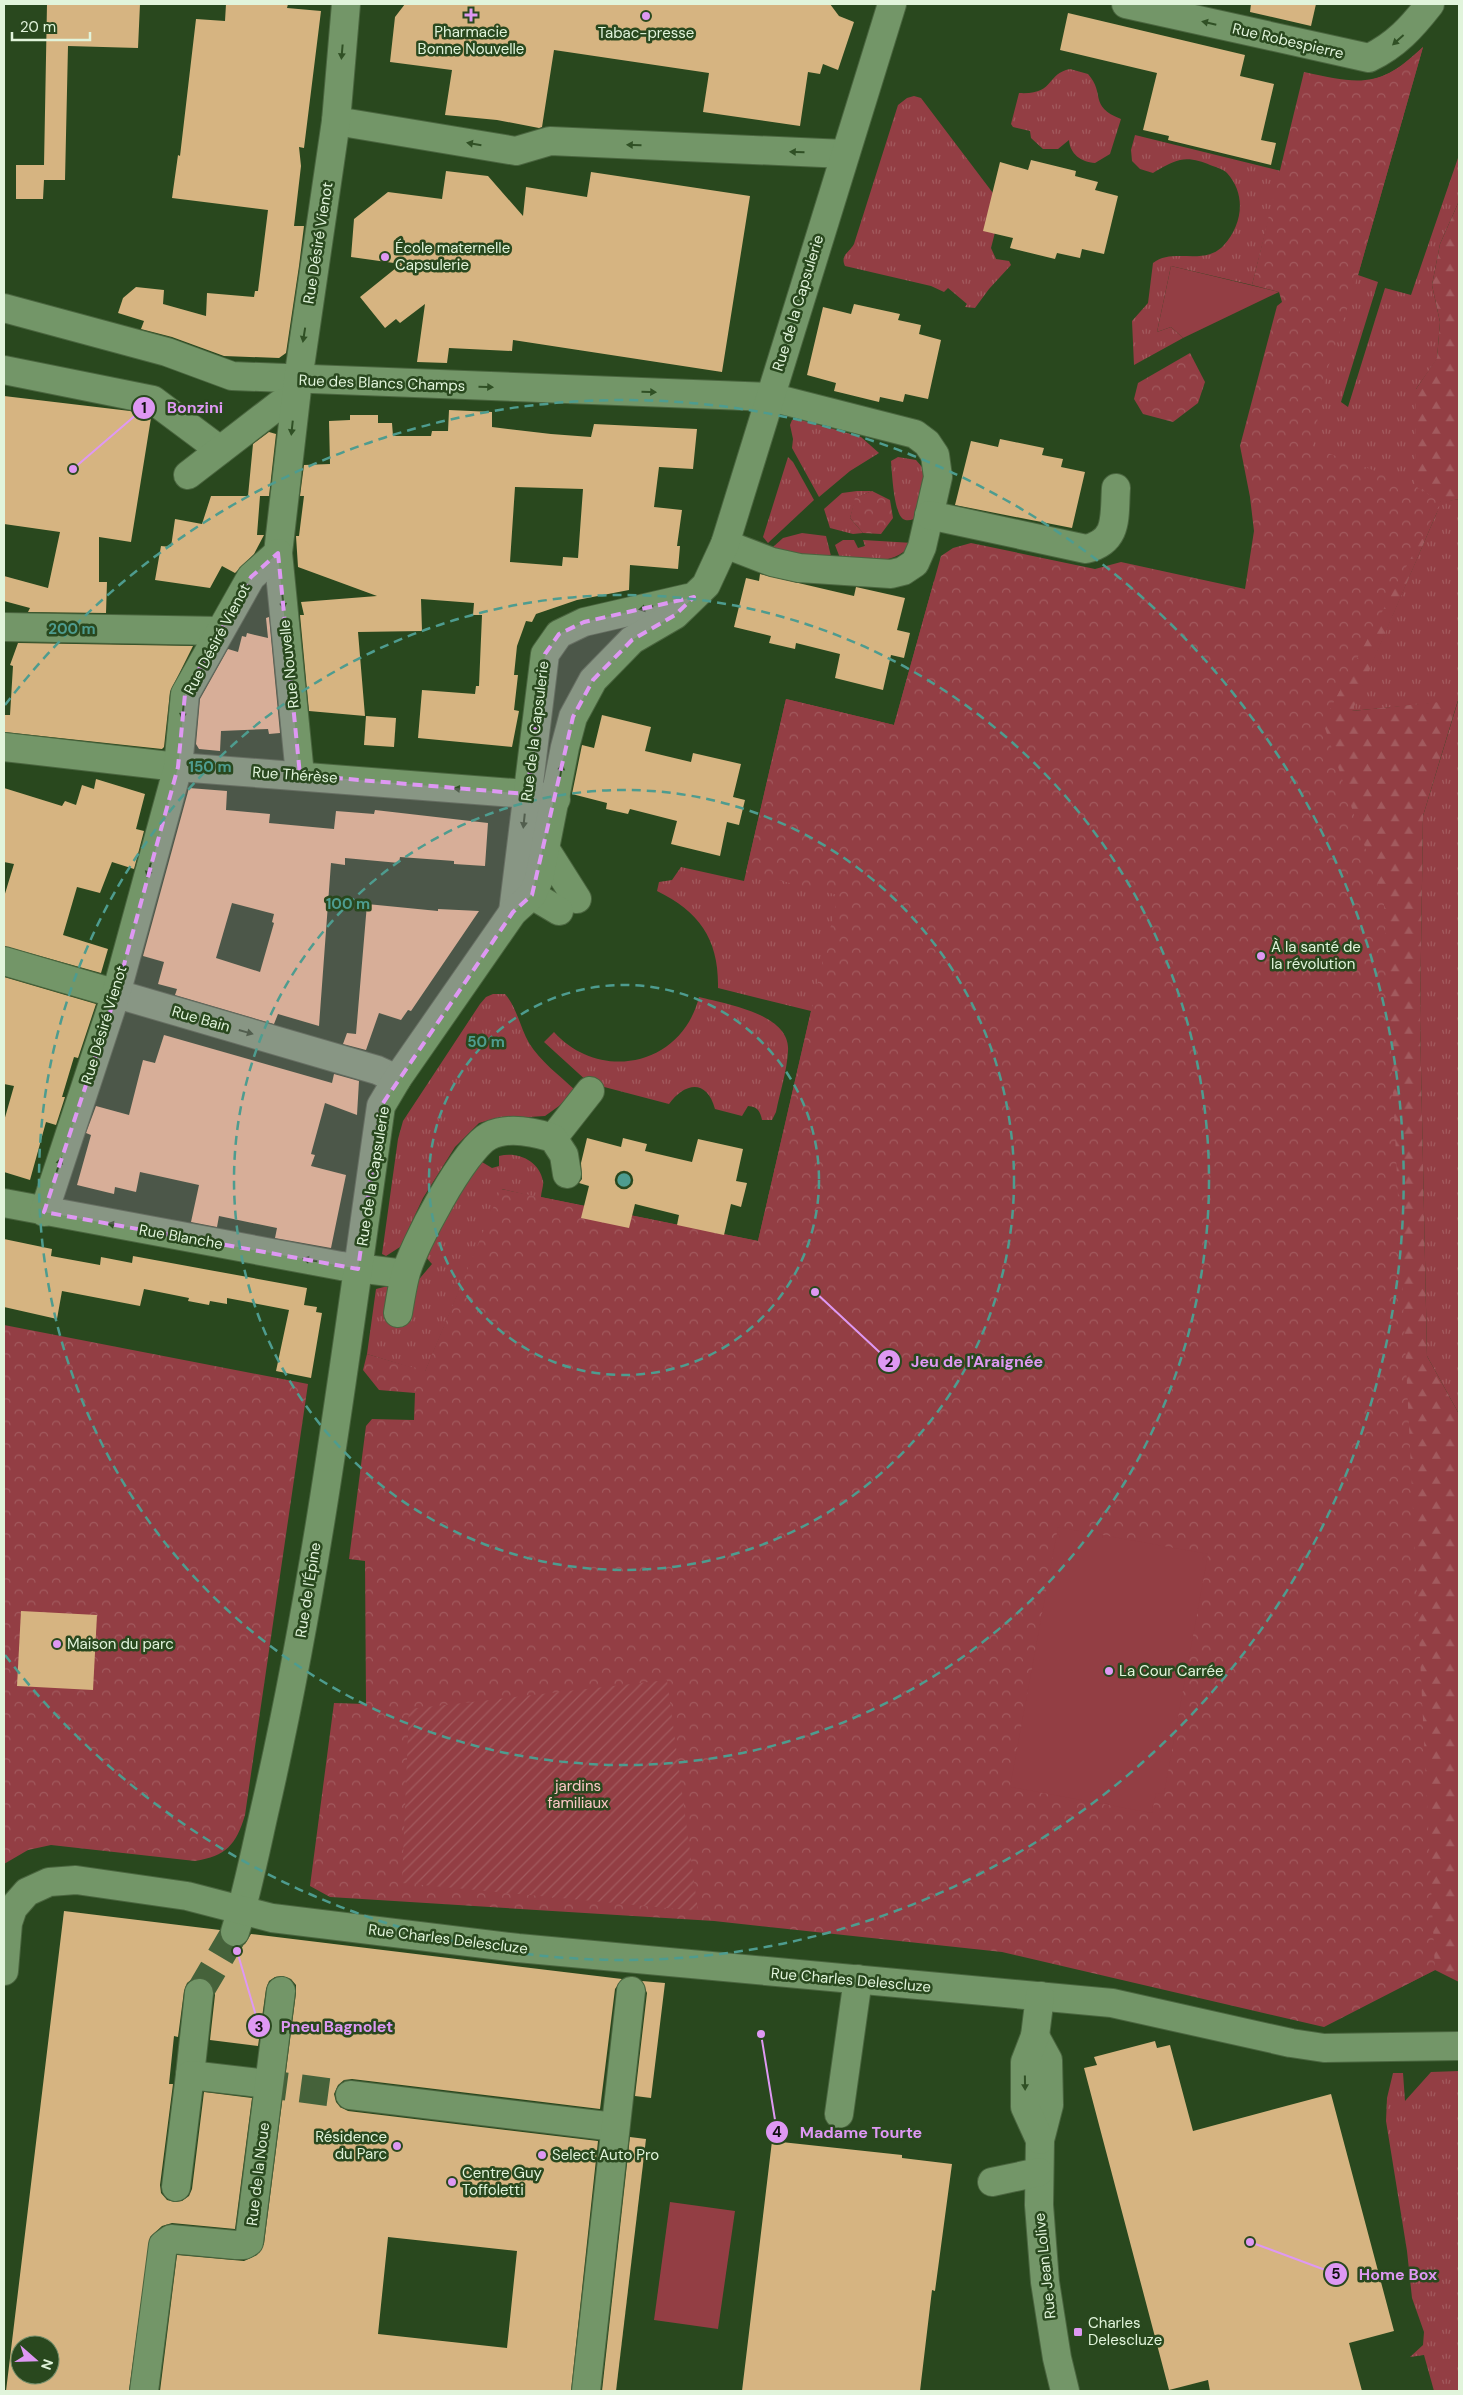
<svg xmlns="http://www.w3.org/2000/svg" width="1463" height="2395" viewBox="0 0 1463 2395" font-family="'DM Sans',sans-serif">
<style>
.grass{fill:url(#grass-tufts)}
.forest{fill:url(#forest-firs)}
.park{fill:url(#park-crowns)}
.garden{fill:url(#garden-furrows)}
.pitch{fill:#933e44}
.building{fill:#d6b481;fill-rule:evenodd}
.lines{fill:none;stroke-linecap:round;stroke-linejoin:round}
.minor-tunnel{stroke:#45623a;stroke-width:28;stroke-dasharray:28 14;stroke-linecap:butt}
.minor-casing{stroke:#4a653f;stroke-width:30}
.minor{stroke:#739668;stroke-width:28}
.oneway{fill:#305025}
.marked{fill:#de98f3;fill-opacity:0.2;stroke:#de98f3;stroke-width:4;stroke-dasharray:10 6;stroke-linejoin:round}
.ring{fill:none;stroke:#4e9c8f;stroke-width:2.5;stroke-dasharray:9 6}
.poi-dot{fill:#de98f3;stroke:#29481e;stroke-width:2}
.labels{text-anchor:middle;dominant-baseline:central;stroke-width:5;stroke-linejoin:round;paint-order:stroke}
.poi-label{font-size:15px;fill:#e1f4db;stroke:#29481e;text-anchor:start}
.street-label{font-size:15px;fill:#e1f4db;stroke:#29481e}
.park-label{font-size:15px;fill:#fdc8c8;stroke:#29481e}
.centre{fill:#4e9c8f;stroke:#29481e;stroke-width:2.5}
.ring-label{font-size:15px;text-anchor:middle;font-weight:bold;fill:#4e9c8f;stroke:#29481e;stroke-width:5;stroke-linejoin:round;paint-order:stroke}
.leader{fill:none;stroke:#de98f3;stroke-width:2}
.callout-dot{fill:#de98f3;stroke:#29481e;stroke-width:2}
.mark-label{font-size:15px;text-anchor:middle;font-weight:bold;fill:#111}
.callout-label{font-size:16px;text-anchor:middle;font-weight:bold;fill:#de98f3;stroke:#29481e;stroke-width:5;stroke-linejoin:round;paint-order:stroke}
</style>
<defs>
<pattern id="grass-tufts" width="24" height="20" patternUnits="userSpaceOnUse" patternTransform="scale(1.25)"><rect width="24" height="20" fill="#933e44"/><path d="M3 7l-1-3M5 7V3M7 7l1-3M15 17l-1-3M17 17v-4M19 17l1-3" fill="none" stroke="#a25a5e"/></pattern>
<pattern id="forest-firs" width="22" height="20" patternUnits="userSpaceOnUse" patternTransform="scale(1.25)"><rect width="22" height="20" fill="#933e44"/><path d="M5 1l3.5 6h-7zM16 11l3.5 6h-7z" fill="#a25a5e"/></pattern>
<pattern id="park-crowns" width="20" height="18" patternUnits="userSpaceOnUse" patternTransform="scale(1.25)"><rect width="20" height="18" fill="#933e44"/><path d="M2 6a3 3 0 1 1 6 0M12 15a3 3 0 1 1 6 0" fill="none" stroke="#a25a5e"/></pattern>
<pattern id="garden-furrows" width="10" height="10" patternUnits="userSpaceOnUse" patternTransform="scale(1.25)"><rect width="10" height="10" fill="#933e44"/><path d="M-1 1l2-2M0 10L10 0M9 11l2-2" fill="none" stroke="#a25a5e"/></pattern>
</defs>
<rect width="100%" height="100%" fill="#29481e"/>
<g class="grass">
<path d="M1423 47 1358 275 1378 282 1341 402 1348 407 1385 288 1411 295 1459 155V201L1440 244 1432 285 1440 322 1437 359 1416 389 1441 502 1459 499V1414L1427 1356 1420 1018 1423 816 1458 701 1351 711 1438 510 1340 690 1276 596 1358 82C1387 79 1402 66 1423 47Z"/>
<path d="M1070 69 1088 74C1106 94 1088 106 1121 119L1110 154 1095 163C1081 162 1070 154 1069 140L1058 149H1043L1031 138 1030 131 1013 127 1011 124 1019 93C1056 95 1045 74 1070 69Z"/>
<path d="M914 96 921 98 1002 205 991 248 996 259 1009 261 1011 265 989 289 975 308 965 307 967 304 948 288 944 292 931 286 845 266C840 255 849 253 854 244L898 105 907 98Z"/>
<path d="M1135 135 1281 171 1252 285 1171 266 1157 332 1171 327 1183 338 1134 365 1132 321 1148 303 1153 263C1174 247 1204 267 1224 245 1242 225 1247 195 1227 173 1223 169 1215 167 1210 165 1201 161 1190 158 1180 160 1171 162 1161 168 1153 173L1140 169 1132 161 1131 150Z"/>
<path d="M799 419 861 437 879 453 850 471 819 497 792 448 793 439 790 425 792 420Z"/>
<path d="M788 457 793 462 814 500 768 543 763 537Z"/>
<path d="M898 457 916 460 928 474 918 517C914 519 908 522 903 519 894 513 892 473 891 461Z"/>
<path d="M857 491H872L856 498 850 518 863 533 853 534 830 528 824 509 842 493Z"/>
<path d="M802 533 826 536 832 560 783 551 773 547 783 538Z"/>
<path d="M843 540H854L858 548 865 546 863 540 913 543C891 568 870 559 840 558L835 545Z"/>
<path d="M934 581 954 582 846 843 790 1257 502 1189 425 1372 367 1354 376 1289 388 1286 390 1289 387 1321 405 1325 415 1284 432 1264 423 1254 477 1159 492 1168 499 1166V1156C517 1151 539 1160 543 1181 544 1185 541 1192 541 1197L758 1241 811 1011 718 988C719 940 700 912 657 891L659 882 672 880 681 867 744 881 786 699 894 725Z"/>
<path d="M493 994H505C517 1008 520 1027 529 1043 540 1061 559 1075 575 1090L559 1106 545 1116 493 1119 479 1123 455 1147 423 1198 400 1247 386 1256 382 1254 398 1139 403 1121 480 1004 486 997Z"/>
<path d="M699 997C726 1004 791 1014 788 1051 787 1071 780 1092 776 1112L772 1120H762C760 1111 758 1107 748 1106L742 1116 715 1109C707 1079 685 1082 669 1104L589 1083 544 1042 554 1032C600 1083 682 1066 699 997Z"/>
<path d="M1459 2071V2391H1434L1424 2355 1410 2357 1423 2345 1424 2332 1412 2298 1407 2251 1386 2121 1387 2098 1393 2073H1403L1405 2101 1431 2072Z"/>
</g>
<path class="forest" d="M1459 201V499L1441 503 1352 711 1458 700 1423 816 1420 1018 1427 1356 1459 1414V1982L1435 1970 1403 1986 1292 755 1441 502 1415 486 1416 389 1437 358 1440 322 1432 285 1440 244Z"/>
<g class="park">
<path d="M1423 47 1358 275 1328 368 1312 447 1415 486 1441 502 1323 722 1384 904 1435 1970 1324 2027 1002 1952 714 1921 330 1897 310 1886 334 1703 366 1704 365 1561 349 1559 366 1426 372 1419 414 1420 415 1393 379 1390 363 1370 367 1354 425 1371 501 1189 758 1241 838 895 746 872 786 699 894 725 941 556 953 548 971 543 1095 569 1121 562 1245 589 1254 531 1250 497 1240 446 1277 306 1282 302 1279 292 1252 285 1304 72C1358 84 1381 89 1423 47Z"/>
<path d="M1190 353 1205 382 1198 403 1173 422 1143 414 1134 399 1138 383Z"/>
<path d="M872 491 890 500 893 518 881 534 863 533 850 518 855 498Z"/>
<path d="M4 1325 308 1384 245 1815C236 1845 226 1856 195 1861L51 1845 28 1850 4 1864Z"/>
</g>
<path class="garden" d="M667 1680 698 1911 402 1883 409 1709Z"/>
<g class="pitch">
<path d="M1171 266 1279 292 1183 338 1171 327 1157 332Z"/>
<path d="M1058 1527 1208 1554 1164 1794 1156 1793 1152 1813 1010 1787Z"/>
<path d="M670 2202 735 2211 718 2329 654 2320Z"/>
</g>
<g class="building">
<path d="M47 4H140L138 48 68 46 65 180H44L43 199H16V165H44Z"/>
<path d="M226 4H288L287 8 321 11 304 148 299 147 301 166 294 226H304L299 266 286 353 279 358 224 356 172 337 141 329 144 321 118 313 123 298 136 287 164 290 163 304 206 316 207 293 254 297 255 291H258L268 210 172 198 178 155 180 156 196 19 225 21Z"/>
<path d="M405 4H830L839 16 854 22 838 70 823 64 820 74 808 72 800 126 703 112 709 73 554 50 542 127 539 128 497 120 445 115 452 70 390 62 395 17Z"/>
<path d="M1251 4H1316L1311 26 1250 12Z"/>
<path d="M1068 13 1245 55 1240 76 1274 84 1261 140 1276 143 1271 165 1168 140 1169 136 1143 130 1157 73 1060 50Z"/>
<path d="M1031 160 1076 171 1075 176 1098 182 1095 190 1118 196 1104 254 1082 249 1080 258 1057 253 1055 259 1010 248 1013 238 983 231 1000 162 1028 170Z"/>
<path d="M446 171 488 176 523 216 526 187 587 197 591 172 750 196 722 372 513 340 512 351 449 348 447 363 417 362 425 304 400 323 396 319 385 328 360 297 401 264 351 257 354 219 388 192 442 199Z"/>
<path d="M854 304 900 314 898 320 921 325 919 334 941 340 928 399 905 394 903 402 880 397 879 402 834 391 836 383 807 375 823 307 851 314Z"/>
<path d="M4 396 130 411 151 418 131 542 99 537V582H107L106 613 28 612 30 608 4 601V576L48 588 60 532 4 524Z"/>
<path d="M449 410 492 412V427L551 434 591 437 594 424 697 429 693 469 659 467 654 507 682 510 677 546H680L678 569 630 565 629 590 577 600 536 614 532 622 526 621 517 646 514 675H518L514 710 519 711 512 747 418 738 422 690 475 694 476 686H479L482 615H473L474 603 421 599 422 631 358 632 365 716 309 711 300 615H304L301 602 377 596 298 567 296 536H299L304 496H300L304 465 330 464 329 421 350 420V415H378V423H392L393 436H431L432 431H448ZM515 487 583 489 578 558 563 557 562 566 510 562Z"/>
<path d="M269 432 276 434 269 496H260L257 535H264L254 554 235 573 222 566 210 588 155 580 161 546 171 547 175 519 202 524 211 496H248L253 444Z"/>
<path d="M1000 439 1044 448 1042 455 1063 459 1061 467 1085 472 1072 528 955 505 971 441 998 447Z"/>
<path d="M760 574 854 596 856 587 905 598 897 630 910 633 904 658 891 655 883 690 835 678 840 654 796 643 795 649 769 643 771 636 734 627 746 578 759 581Z"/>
<path d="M269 617 280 733 269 734 268 729 221 731 220 751 199 749 196 744 200 699 228 649 238 652 242 636 246 637 247 633 268 638 266 618Z"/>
<path d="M18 643 193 646 170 692 164 747 162 749 4 732V715H10L13 666 10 665Z"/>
<path d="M602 715 651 727 645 751 691 762 693 753 741 764 733 797 745 800 739 825 727 822 720 856 671 844 677 821 630 809 628 814 606 809 607 803 572 794 582 745 594 748Z"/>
<path d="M366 716 396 718 394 747 364 745Z"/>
<path d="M96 779 145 794 136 829 144 831 134 869 112 862 100 893 77 887 63 935 108 949 101 973 4 946V897L14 864 4 862V788L62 806 65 801 76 805 82 785 94 789Z"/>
<path d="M189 788 227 791 226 810 270 814 269 823 334 829 336 811 374 814 375 810 488 823 485 866 454 864V861L400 857 399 863 345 858V865L331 863 319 1026 278 1014 274 1024 175 995 177 989 158 984 164 962 143 956ZM232 903 274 914 272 922 274 923 260 972 216 958Z"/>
<path d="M367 904 438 911V909L479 911 411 1011 408 1010 401 1020 379 1013 366 1050 343 1044 347 1033 356 1034Z"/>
<path d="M4 977 96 1004 78 1058 74 1057 62 1097H65L56 1125 46 1122 30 1180 4 1172V1121L14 1086 4 1084Z"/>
<path d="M164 1035 332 1083 334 1074 359 1081 357 1115 325 1103 311 1154 315 1155 311 1166 346 1175 331 1248 275 1238 277 1228 219 1216 217 1227 191 1222 199 1185 140 1172 136 1192 115 1187 114 1194 77 1185 91 1135 86 1133 96 1106 129 1115 143 1060 155 1063Z"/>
<path d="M587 1138 621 1147 623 1138 647 1144 645 1151 692 1162 698 1139 743 1149 736 1181 747 1183 741 1207 731 1204 724 1235 677 1225 679 1215 635 1204 629 1228 581 1218 589 1186 579 1183 582 1179 581 1163Z"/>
<path d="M4 1239 52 1249 51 1256 100 1265 101 1257 132 1263 133 1256 307 1288 304 1305 317 1307 316 1312 322 1313 311 1378 276 1371 289 1310 227 1298V1304L210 1301 209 1305 188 1301 189 1298 144 1289 140 1306 62 1291 57 1319 4 1307Z"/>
<path d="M21 1611 97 1615 93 1690 17 1686Z"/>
<path d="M64 1911 220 1930 223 1942 231 1947H239L245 1944 251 1934 622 1979 615 1989 600 2109 352 2079 344 2080 338 2085 334 2094 336 2102 340 2107 348 2111 598 2141 571 2391H160L177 2255 244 2261 257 2255 264 2244 296 1993V1985L291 1979 282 1976 275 1977 269 1981 266 1989 258 2046 210 2040 215 1995 213 1986 208 1980 200 1977 192 1979 187 1983 184 1991 178 2037 174 2036 169 2084H173L160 2185 161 2193 167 2200 175 2202 182 2201 189 2196 192 2189 204 2092 252 2098 235 2229 172 2223 162 2226 150 2237 129 2391H6ZM388 2237 517 2251 507 2348 378 2334ZM20 2345H50V2375H20Z"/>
<path d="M642 1981 665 1983 651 2098 635 2096 647 1993Z"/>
<path d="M1155 2041 1157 2048 1170 2045 1193 2131 1331 2094 1394 2331 1349 2343 1362 2391H1210L1208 2380 1169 2390 1084 2068 1097 2065 1094 2057Z"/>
<path d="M630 2137 646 2139 616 2391H602Z"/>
<path d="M772 2141 902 2155V2158L952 2164 935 2291 932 2290 920 2391H742Z"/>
</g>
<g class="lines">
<g class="minor-tunnel">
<path d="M199 1993 235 1932"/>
<path d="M259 2083 350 2095"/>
</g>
<defs>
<g id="minor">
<path d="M1126 4 1369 58C1396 45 1412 27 1430 4"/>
<path d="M336 121 516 151 550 141 845 154"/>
<path d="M4 308 167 352 232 376 770 397 915 434 927 443 935 455 938 477 922 547 915 563 903 571 891 574 799 568 772 562 725 544"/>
<path d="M4 370 153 400 220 450"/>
<path d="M188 475 280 404 295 400"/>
<path d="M929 515 1086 549C1119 541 1114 517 1116 488"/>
<path d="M4 627 220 631"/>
<path d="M4 747 178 767 527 794 556 799"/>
<path d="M300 775 278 553 298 380 336 121 346 4"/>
<path d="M546 850 577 899"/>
<path d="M532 895 559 911"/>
<path d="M513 912 545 654 559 634 584 622 688 598"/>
<path d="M4 961 377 1070 397 1079"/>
<path d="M553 1138 590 1091"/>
<path d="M4 1203 341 1266 405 1274"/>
<path d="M44 1212 116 994 178 767 185 694 251 577 278 553"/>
<path d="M398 1313C400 1301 402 1288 405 1276 412 1247 464 1149 489 1136 508 1126 534 1132 553 1138L564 1155 567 1174"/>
<path d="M235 1932C247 1893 255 1853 264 1813 318 1580 347 1342 381 1106L397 1079 513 912 532 895 539 879 565 747 573 717 593 680 632 640 675 615 706 585 725 544 892 4"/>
<path d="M4 1971 8 1923 13 1908 27 1892 49 1882 76 1880 187 1896 272 1918 518 1948 1112 2003 1291 2043 1324 2048 1459 2046"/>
<path d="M1035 2036 1048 2060 1049 2105 1040 2140 1039 2205 1045 2282 1057 2358 1065 2391"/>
<path d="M190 2075 199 1993"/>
<path d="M350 2095 615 2127"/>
<path d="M839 2114 858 1979"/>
<path d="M1040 2140 1025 2107V2062L1035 2036 1040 1996"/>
<path d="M992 2182 1039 2172"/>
<path d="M176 2187 190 2075 259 2083"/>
<path d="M144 2391 163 2245 171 2239 236 2245H244L249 2242 281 1991"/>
<path d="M586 2391 631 1991"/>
</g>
</defs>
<use href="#minor" class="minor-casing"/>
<use href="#minor" class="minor"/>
</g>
<defs><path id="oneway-solid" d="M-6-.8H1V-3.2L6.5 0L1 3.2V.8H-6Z" transform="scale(1.25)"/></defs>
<g class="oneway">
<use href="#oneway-solid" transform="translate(1209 23) rotate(-167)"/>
<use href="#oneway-solid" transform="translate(1398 40) rotate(138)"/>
<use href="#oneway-solid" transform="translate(342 52) rotate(95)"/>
<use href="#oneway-solid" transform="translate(474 144) rotate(-170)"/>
<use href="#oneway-solid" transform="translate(634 145) rotate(-178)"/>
<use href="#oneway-solid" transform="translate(797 152) rotate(-178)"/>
<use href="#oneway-solid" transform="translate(304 335) rotate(99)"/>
<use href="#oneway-solid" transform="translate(486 387) rotate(2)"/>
<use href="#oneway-solid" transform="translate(649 392) rotate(2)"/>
<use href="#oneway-solid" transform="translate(292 428) rotate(96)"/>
<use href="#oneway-solid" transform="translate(283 602) rotate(84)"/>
<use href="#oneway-solid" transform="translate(646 608) rotate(167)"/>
<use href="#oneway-solid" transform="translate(183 712) rotate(96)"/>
<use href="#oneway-solid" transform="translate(561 771) rotate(-81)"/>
<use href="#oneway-solid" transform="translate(461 789) rotate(-175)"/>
<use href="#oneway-solid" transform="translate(524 821) rotate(96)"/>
<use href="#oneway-solid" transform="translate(149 870) rotate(105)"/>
<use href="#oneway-solid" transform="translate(246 1032) rotate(16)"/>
<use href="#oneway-solid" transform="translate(59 1165) rotate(-72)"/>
<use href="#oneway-solid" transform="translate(115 1225) rotate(-170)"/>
<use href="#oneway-solid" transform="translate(310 1260) rotate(-170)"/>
<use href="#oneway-solid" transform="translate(1025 2083) rotate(89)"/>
</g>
<path class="marked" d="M278 553 300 775 527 794 545 654 559 634 584 622 694 597 675 615 632 640 593 680 573 717 532 895 513 912 381 1106 358 1269 44 1212 116 994 178 767 185 694 251 577Z"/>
<g class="ring">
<circle cx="624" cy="1180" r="195"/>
<circle cx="624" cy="1180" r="390"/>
<circle cx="624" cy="1180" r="585"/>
<path d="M5 705A780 780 0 1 1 5 1655"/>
</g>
<g class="poi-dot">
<path d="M468.5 7.5h5v5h5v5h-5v5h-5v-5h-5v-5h5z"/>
<circle cx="646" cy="16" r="5"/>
<circle cx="385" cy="257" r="5"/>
<circle cx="1261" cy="956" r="5"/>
<circle cx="57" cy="1644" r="5"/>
<circle cx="1109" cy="1671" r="5"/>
<circle cx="397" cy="2146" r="5"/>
<circle cx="542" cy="2155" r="5"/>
<circle cx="452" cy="2182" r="5"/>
<rect x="1073" y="2327" width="10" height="10" rx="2.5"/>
</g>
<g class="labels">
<g class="poi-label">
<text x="471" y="32" text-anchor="middle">Pharmacie<tspan x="471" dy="17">Bonne Nouvelle</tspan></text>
<text x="646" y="33" text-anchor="middle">Tabac-presse</text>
<text x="395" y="248">École maternelle<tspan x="395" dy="17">Capsulerie</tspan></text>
<text x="1271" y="947">À la santé de<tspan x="1271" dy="17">la révolution</tspan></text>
<text x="67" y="1644">Maison du parc</text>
<text x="1119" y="1671">La Cour Carrée</text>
<text x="387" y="2137" text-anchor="end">Résidence<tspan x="387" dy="17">du Parc</tspan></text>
<text x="552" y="2155">Select Auto Pro</text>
<text x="462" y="2173">Centre Guy<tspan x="462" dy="17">Toffoletti</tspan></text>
<text x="1088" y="2323">Charles<tspan x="1088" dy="17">Delescluze</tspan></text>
</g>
<g class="street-label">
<text transform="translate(1288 41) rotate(13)">Rue Robespierre</text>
<text transform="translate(318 243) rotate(-81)">Rue Désiré Vienot</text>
<text transform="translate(798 303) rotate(-73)">Rue de la Capsulerie</text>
<text transform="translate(382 383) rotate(2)">Rue des Blancs Champs</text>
<text transform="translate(217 639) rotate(-62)">Rue Désiré Vienot</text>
<text transform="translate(289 664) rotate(-96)">Rue Nouvelle</text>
<text transform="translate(535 731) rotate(-83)">Rue de la Capsulerie</text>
<text transform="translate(295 775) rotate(4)">Rue Thérèse</text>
<text transform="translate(201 1019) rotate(16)">Rue Bain</text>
<text transform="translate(104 1025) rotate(-73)">Rue Désiré Vienot</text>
<text transform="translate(373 1176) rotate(-81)">Rue de la Capsulerie</text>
<text transform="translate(181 1237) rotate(10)">Rue Blanche</text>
<text transform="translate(308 1590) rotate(-81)">Rue de l'Épine</text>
<text transform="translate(448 1939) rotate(7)">Rue Charles Delescluze</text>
<text transform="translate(851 1980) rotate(5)">Rue Charles Delescluze</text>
<text transform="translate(258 2174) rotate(-83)">Rue de la Noue</text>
<text transform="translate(1045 2266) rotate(-96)">Rue Jean Lolive</text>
</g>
<g class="park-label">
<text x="578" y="1786">jardins<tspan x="578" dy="17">familiaux</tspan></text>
</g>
</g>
<circle cx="624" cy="1180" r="8" class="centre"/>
<g class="ring-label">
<text x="72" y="634">200 m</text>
<text x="210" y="772">150 m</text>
<text x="348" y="909">100 m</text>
<text x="486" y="1047">50 m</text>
</g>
<path class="leader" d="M73 469L144 408M815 1292L889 1361M237 1951L259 2026M761 2034L777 2132M1250 2242L1336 2274"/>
<g class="callout-dot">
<circle cx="73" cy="469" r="5"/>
<circle cx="815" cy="1292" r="5"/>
<circle cx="237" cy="1951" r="5"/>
<circle cx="761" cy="2034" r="5"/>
<circle cx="1250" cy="2242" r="5"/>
<circle cx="144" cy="408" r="12"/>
<circle cx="889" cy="1361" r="12"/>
<circle cx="259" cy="2026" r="12"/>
<circle cx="777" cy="2132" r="12"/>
<circle cx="1336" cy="2274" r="12"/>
</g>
<g class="mark-label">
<text x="144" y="413">1</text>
<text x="889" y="1367">2</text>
<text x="259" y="2032">3</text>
<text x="777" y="2137">4</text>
<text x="1336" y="2279">5</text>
</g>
<g class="callout-label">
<text x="195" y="413">Bonzini</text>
<text x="977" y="1367">Jeu de l'Araignée</text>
<text x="337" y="2032">Pneu Bagnolet</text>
<text x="861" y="2138">Madame Tourte</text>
<text x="1398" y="2280">Home Box</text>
</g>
<rect width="1463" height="2395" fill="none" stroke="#e1f4db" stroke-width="10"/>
<g transform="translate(35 2360) rotate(110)"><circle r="24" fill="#29481e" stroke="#738d6a"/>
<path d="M0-4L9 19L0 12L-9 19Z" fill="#de98f3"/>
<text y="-8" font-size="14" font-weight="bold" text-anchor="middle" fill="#e1f4db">N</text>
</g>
<path d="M12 32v8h78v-8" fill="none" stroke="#e1f4db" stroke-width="2.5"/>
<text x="20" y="32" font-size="15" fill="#e1f4db" stroke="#29481e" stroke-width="4" paint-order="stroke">20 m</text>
</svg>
